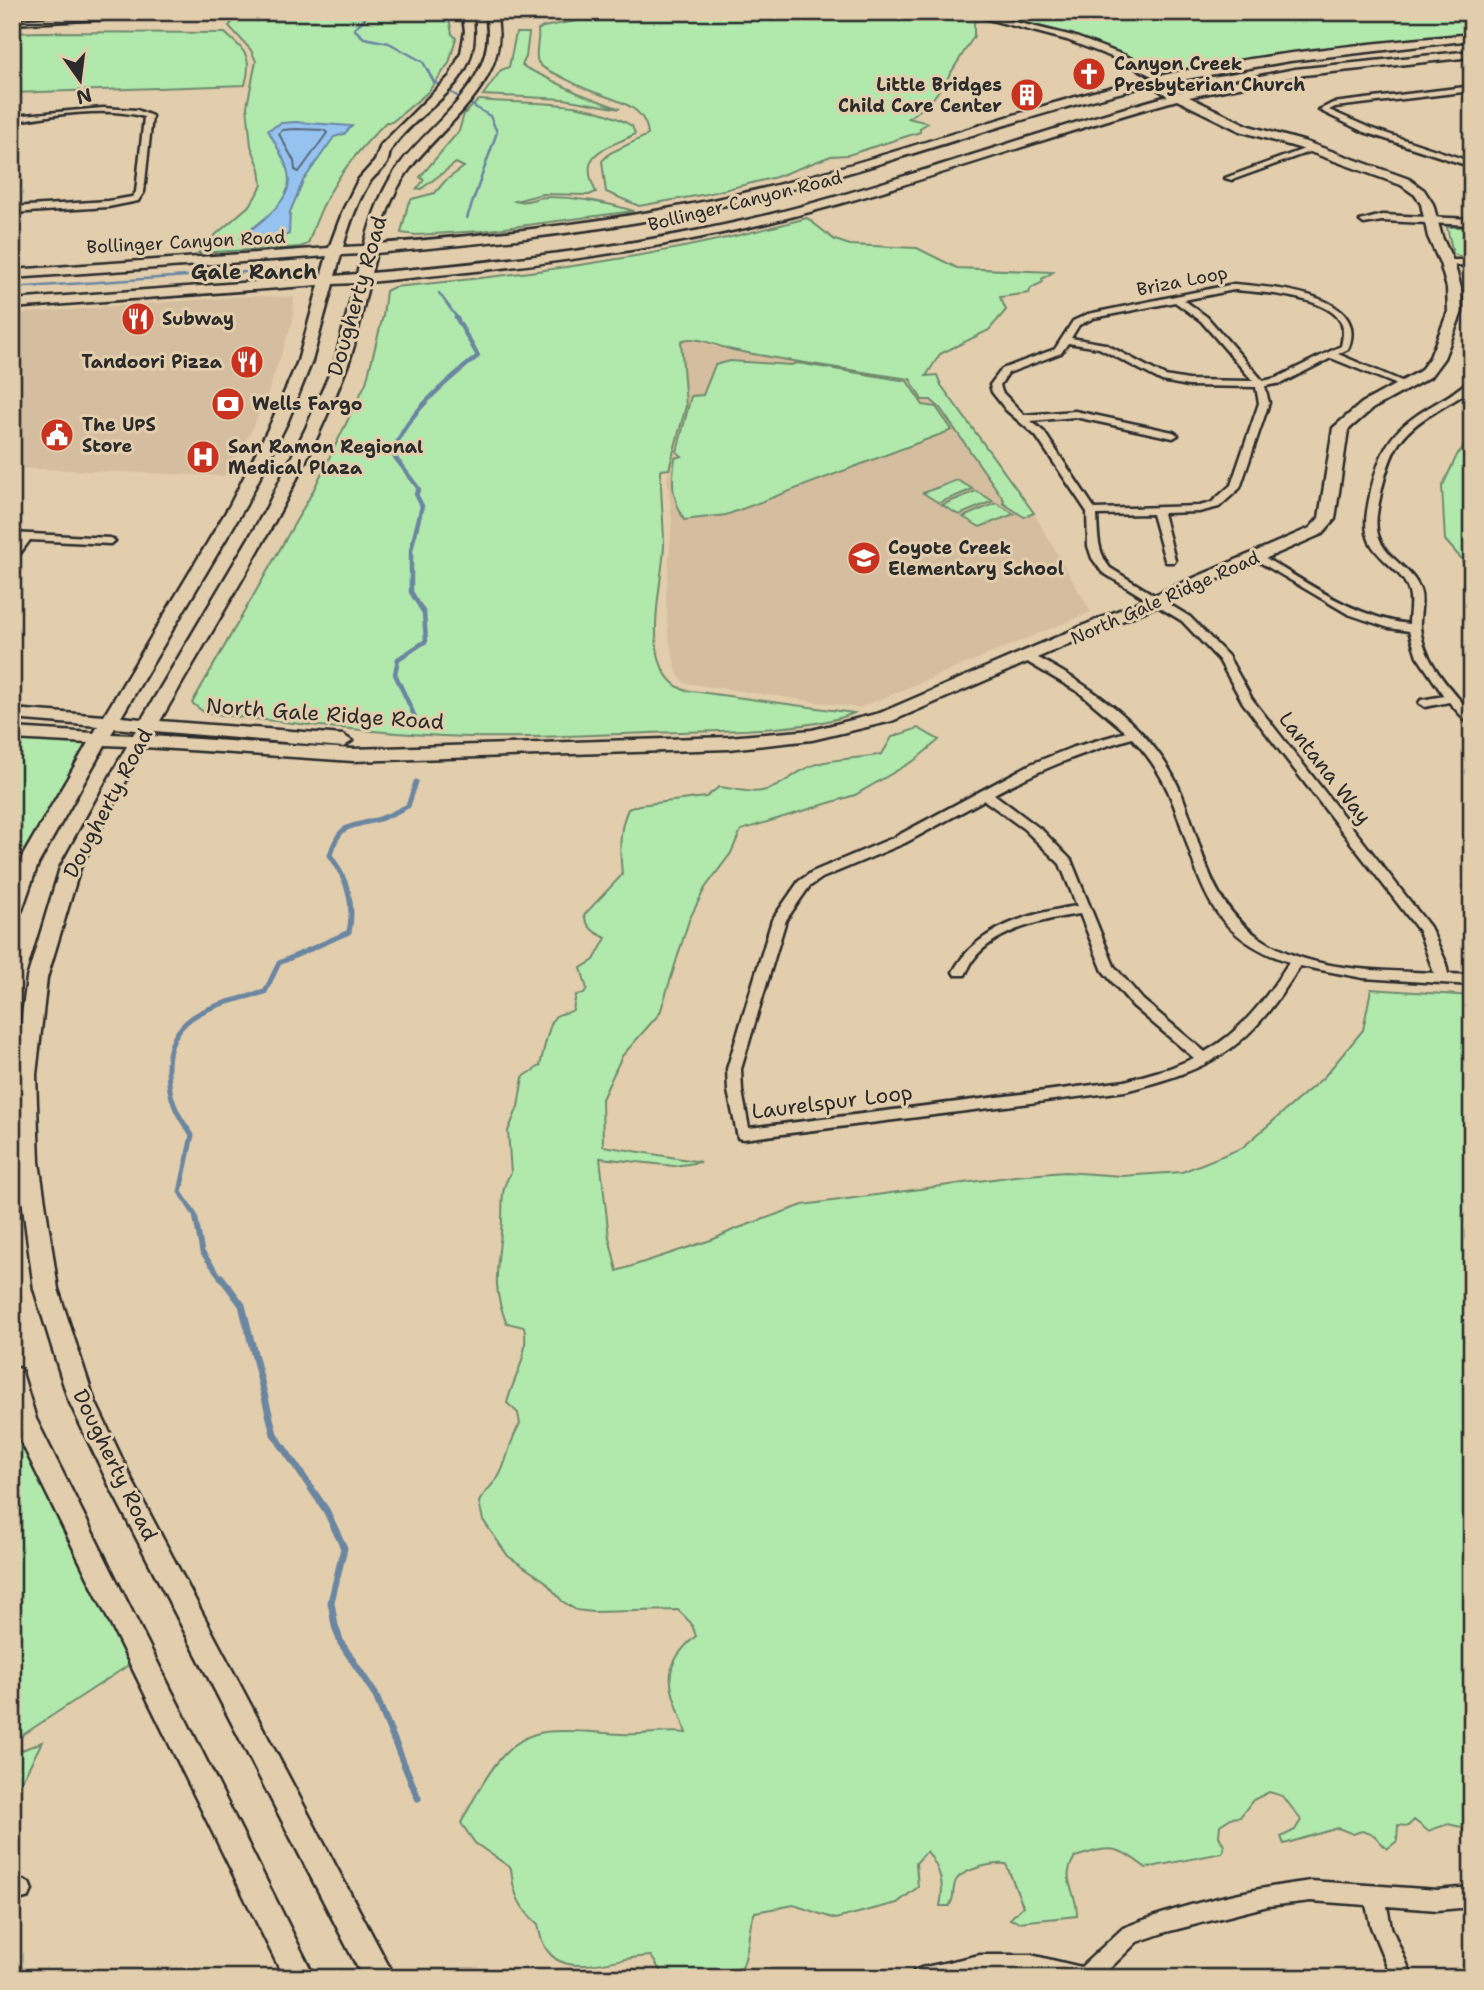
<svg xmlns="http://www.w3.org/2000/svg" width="1484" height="1990" viewBox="0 0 1484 1990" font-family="'Shantell Sans',sans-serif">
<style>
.built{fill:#d5be9f}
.green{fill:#b1e9ad;stroke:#6e8a6c;stroke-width:2}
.water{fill:#96c2ef;stroke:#6b86a1;stroke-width:2}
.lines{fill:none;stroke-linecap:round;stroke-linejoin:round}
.shore{stroke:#566779;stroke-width:2}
.stream-far3{stroke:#6b86a1;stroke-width:2.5}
.stream-far2{stroke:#6b86a1;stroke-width:4.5}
.stream-far1{stroke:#6b86a1;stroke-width:5}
.stream{stroke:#6b86a1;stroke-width:7}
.street-casing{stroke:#2b2b2b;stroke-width:5}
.secondary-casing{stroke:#2b2b2b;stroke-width:5}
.street{fill:#e2cead;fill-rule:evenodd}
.secondary{fill:#e2cead;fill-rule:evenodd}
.labels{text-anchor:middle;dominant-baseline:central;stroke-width:6;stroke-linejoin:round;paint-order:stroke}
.far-poi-label{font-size:18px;font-weight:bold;fill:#2b2b2b;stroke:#e2cead;text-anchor:start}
.far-street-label{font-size:18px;fill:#2b2b2b;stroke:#e2cead}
.far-quarter-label{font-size:21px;font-weight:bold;fill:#2b2b2b;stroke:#e2cead}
.street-label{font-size:21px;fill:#2b2b2b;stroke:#e2cead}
</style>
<rect width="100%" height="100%" fill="#e2cead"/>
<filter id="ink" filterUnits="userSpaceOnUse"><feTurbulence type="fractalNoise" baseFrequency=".0143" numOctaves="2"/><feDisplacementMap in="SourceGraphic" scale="14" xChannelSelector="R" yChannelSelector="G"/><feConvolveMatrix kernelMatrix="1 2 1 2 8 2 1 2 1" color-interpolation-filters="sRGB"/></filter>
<g filter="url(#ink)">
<g class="built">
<path d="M246 296 294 297 293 320 267 396 251 432 224 476 12 468V314Z"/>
<path d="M682 339H694L712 346 753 354 910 379 937 375 941 385 1036 517 1091 612 859 708 685 683 677 674 668 634 666 597 672 519 667 478 686 406 680 343Z"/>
</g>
<g class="green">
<path d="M241 12H448L452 34 456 38 449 63 428 92 392 122H386C347 162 325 190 308 244L300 247 198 253 213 237 251 204 262 185 260 169 251 146 247 106 256 61 251 50 229 26Z"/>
<path d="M624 12H1472V33L1275 54 1166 73C1148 72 1129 58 1111 50 1082 36 1005 12 974 21V36L947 79 929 104 908 118 928 123 920 128V132L848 155 831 156 776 177 707 194 639 206 606 192 602 161 610 153 648 135C646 104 613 100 591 91 579 86 568 80 556 74 551 72 541 68 538 62 534 54 540 39 538 30L543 27Z"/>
<path d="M41 32 225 33C246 52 253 56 245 85L12 93V33Z"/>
<path d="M516 33H529L526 57 522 65 526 68 578 93 620 109 564 99 483 95 501 70 509 67Z"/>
<path d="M479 100C531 105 586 98 632 126L635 134C606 150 576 151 596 192L589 195 542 194 515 201C525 204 536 197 547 197 578 197 605 202 634 211L481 231 416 235 401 233 408 204 412 199 435 193 445 181 464 167 456 163 421 189H417L424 180 420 177 459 131 464 114Z"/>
<path d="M807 218 835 240 850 245 917 248 957 268 1053 272 1042 279 1043 282 1031 288 1029 293 1000 297 1006 310 989 330 940 354 926 376 937 375 941 385 1034 513 1024 517 1003 503 1004 500 940 408 931 400H922L910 379C851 370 791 362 733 350 718 347 694 334 681 341L686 406 669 469 661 470C660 495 664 520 664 545 663 585 637 670 684 690L854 713C815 730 725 731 681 732 602 734 521 740 442 736 363 732 284 722 205 713L192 703 312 493 366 383 383 316 386 291 394 287C534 274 672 255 807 218Z"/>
<path d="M1447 227H1472V260L1453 254Z"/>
<path d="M730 361 791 365 797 363 907 381 923 405 936 407 952 430 726 515 684 520C672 496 671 485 675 458L682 456 677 452 691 396 703 395 715 365Z"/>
<path d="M1472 440V571L1445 540 1442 487 1458 453Z"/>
<path d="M957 480 973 489 939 503 923 493Z"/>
<path d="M976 491 993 501 959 515 942 505Z"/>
<path d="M996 503 1014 514 980 527 963 517Z"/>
<path d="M918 728 939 740 915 760 855 795 741 830 731 853 705 888 689 920 660 1013 622 1056 602 1099 603 1146 701 1162 674 1166 600 1158 609 1237 617 1271 714 1239 733 1230 803 1205 1015 1176 1065 1172 1122 1176 1182 1172 1242 1148 1324 1077 1363 1030 1371 989 1472 996V1853L1470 1841 1461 1827 1448 1824 1428 1831 1414 1820 1408 1826 1398 1825 1397 1841 1387 1849 1374 1835 1362 1831 1353 1834 1338 1828 1284 1844 1281 1837 1295 1830 1301 1820 1283 1796 1269 1792 1253 1800 1240 1817 1231 1818 1220 1825 1219 1836 1224 1846 1222 1853 1146 1868C1115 1844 1111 1846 1075 1857 1059 1881 1078 1891 1077 1916L1018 1922 1010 1919 1023 1906 1006 1864C994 1863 966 1868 957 1879 951 1887 956 1898 949 1906H940C945 1884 940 1869 927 1851L916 1863 918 1887 897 1903 835 1919 794 1905 755 1912C746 1931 751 1946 742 1968L700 1975H663L651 1956C606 1957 547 1990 538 1924 519 1908 513 1893 511 1868L475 1843 461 1823C479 1790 502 1737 545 1732 571 1729 596 1733 621 1734 643 1736 664 1730 686 1733 673 1690 655 1670 696 1636L691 1623 678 1610 593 1612 576 1610 562 1601 545 1581 508 1556 483 1520 479 1502C484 1492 493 1485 499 1476 508 1460 509 1441 520 1424L518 1413 507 1403C514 1376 530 1355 524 1327L507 1323C489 1285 500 1258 502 1220 503 1202 500 1189 511 1173L508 1131 518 1107 523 1077 540 1066C542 1057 550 1019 556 1016 561 1013 567 1014 573 1010L576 995 584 994 587 989 581 968 594 960 606 938C594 932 588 929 584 915L622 875C620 852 618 831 628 809L639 805 706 797 719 787C733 788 749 794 762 791 782 788 797 769 817 764 838 758 860 759 882 754L892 737Z"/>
<path d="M12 733 101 739 12 910Z"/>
<path d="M12 1376 141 1657 12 1742Z"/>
<path d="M42 1742 17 1790 12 1796V1754Z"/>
</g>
<path class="water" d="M296 122 352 126 344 134 334 137 303 181 290 212 289 234 274 240 241 238C246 232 252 229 258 224 303 188 292 174 268 130L281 123Z"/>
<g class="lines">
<path class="shore" d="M296 129 324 130 327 133 299 172 295 170 294 161 279 134 282 130Z"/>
<g class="stream-far3">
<path d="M363 12 365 18 354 29 364 38 389 43 423 62 434 82 490 116 497 132 467 218"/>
<path d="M12 288 289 269"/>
<path d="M439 293 458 319"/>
</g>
<path class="stream-far2" d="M415 717 395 674 398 659 426 641 424 613 411 592V550L422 506 416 494 419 489 394 456C397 421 451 377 478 356L456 317"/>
<path class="stream-far1" d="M222 1279 202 1252 195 1215 180 1192 192 1135C176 1114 169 1098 168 1071 166 1011 218 1005 265 992L279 963 349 932C355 903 347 879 330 855 340 823 347 828 376 820 387 817 397 811 408 806L416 782"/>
<path class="stream" d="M221 1277 242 1305 274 1434 326 1510 344 1548 331 1602 335 1626 341 1643 375 1694 418 1798"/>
<defs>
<g id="street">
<path d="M114 12H126L105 19 12 24V20L105 15Z"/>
<path d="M518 12H546L492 19 488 17Z"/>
<path d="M961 12H974L1073 36 1126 56 1169 79 1162 81 1120 60 1067 40Z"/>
<path d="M1465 87 1472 90V96L1463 92 1335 107 1329 110 1370 128 1472 162V167L1364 132 1319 110 1333 103Z"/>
<path d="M103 108 137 110 152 116 144 192 138 201 108 207 12 213V207L108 201 132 197 136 192 144 117C107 106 50 115 12 122V118L24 115Z"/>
<path d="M1310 147 1317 149 1232 180 1225 178Z"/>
<path d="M1382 215 1472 219V225L1382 221 1364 224 1360 221Z"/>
<path d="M1447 260H1472V266L1444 265V261Z"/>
<path d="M1234 284C1268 287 1372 293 1348 349L1338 354 1413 386 1405 388 1331 358 1282 383 1265 386 1269 403 1240 488 1219 507 1199 512 1163 513 1175 560 1174 562H1166L1165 560 1152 514 1097 515C1098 535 1097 551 1110 568L1190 617 1228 656 1252 699 1430 927 1445 960 1448 974 1472 975V985L1363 978 1300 966C1249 1048 1218 1067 1125 1091L743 1139 738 1138 728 1091 727 1069 772 920 799 881 812 872 895 837 1031 764 1071 748 1126 732 1080 693 1024 660 1022 658 1028 654C1040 658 1051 665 1061 671 1111 700 1160 740 1182 795 1204 851 1208 904 1263 940 1313 972 1377 970 1434 973L1419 931 1243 703 1219 660 1182 621 1102 572 1092 558 1088 546 1087 512 1036 436 1006 410 992 392 990 385 1002 369 1055 349 1073 321 1088 314ZM1234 290C1260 292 1323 296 1339 319 1345 326 1343 337 1341 346L1276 378 1263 381 1207 317 1184 300ZM1175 302 1201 321 1253 381 1188 380 1165 376 1105 344 1071 338 1079 325 1094 318ZM1068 343 1099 348 1162 381 1188 386 1256 387 1259 403 1231 485 1211 503 1199 506 1095 509 1044 432 1031 421 1075 417 1173 438 1178 435 1173 432 1075 411 1024 415 1002 392 1000 385 1008 373 1061 353ZM1132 738C1147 754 1159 771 1168 791 1201 866 1195 931 1289 962 1266 999 1243 1030 1205 1052L1143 1000 1114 966 1071 860 1043 831 994 794C1041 769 1081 753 1132 738ZM984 800 1024 829 1060 864 1077 906C1030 913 976 928 953 972L955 975H965C968 970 970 965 973 960 995 930 1045 919 1080 914L1103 971 1133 1006 1194 1058 1170 1068 1125 1081 749 1128 742 1091 741 1069 786 920 809 887 822 878 905 843Z"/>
<path d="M1472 380 1471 389C1460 398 1447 404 1435 412 1398 433 1390 453 1381 493 1378 508 1373 525 1380 540 1388 560 1413 569 1420 590 1424 602 1419 614 1420 627 1423 660 1450 690 1472 713V724L1468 723 1449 702 1425 707 1419 703 1421 700 1444 696 1417 656 1409 631 1389 628 1348 614 1251 557 1256 554 1260 555C1307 582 1353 617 1409 624 1409 613 1412 602 1409 592 1404 571 1379 561 1370 542 1363 527 1367 510 1370 495 1383 438 1396 426 1445 398 1454 393 1463 384 1472 380Z"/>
<path d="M12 533 110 538 115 541 110 544 30 540 16 559 12 560V549L19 540 12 539Z"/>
<path d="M22 1880 29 1883 32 1890 29 1897 12 1902V1883Z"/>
<path d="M1311 1881 1437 1890 1472 1887V1907L1437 1910 1387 1906 1391 1927 1413 1978H1392L1371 1927 1366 1905 1311 1901 1268 1906 1166 1932 1137 1942 1100 1978H1042L1031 1975 911 1978 914 1971 921 1968 980 1955H1031L1081 1967 1123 1928C1182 1904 1247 1889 1311 1881Z"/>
</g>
<g id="secondary">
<path d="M462 12H472C485 86 428 99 392 148 389 152 389 158 387 163 383 170 374 175 369 183 357 202 349 226 343 247L364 246C372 217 382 187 401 163 436 118 503 77 485 12H495C515 77 447 121 412 166 394 188 384 217 378 244 501 234 624 221 744 193 881 161 1013 110 1149 78 1255 54 1364 44 1472 34V40L1290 61 1163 83 1180 92 1295 69 1472 51V57L1295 76 1189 97 1249 126 1306 142 1409 179 1424 190 1433 204 1442 237 1454 263 1461 288 1462 312 1444 358 1430 377 1372 409 1348 430 1335 519 1322 534 892 721 812 740 729 749 353 761 144 747 80 868 47 978 36 1075 39 1162 58 1289 94 1399 133 1482 395 1978H363L109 1485 68 1399 34 1289 17 1162 14 1075 27 978 60 868 127 746 105 745 38 864 22 910 19 914 12 916V881L18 864 88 743 12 739V728L94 733 98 726 12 719V709L104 716 230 505 271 423 298 361 319 285 12 308V300L321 277 327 256 12 278V270L329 248 344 208 358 180 375 161 381 145 450 76 461 53 465 31ZM1151 85 1168 96C1034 132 903 181 768 215 638 247 504 261 371 273L376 253C501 242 626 229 748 200 884 167 1015 117 1151 85ZM1177 100 1240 131 1299 148 1401 185 1415 195 1421 204 1428 237 1440 263 1447 288 1448 312 1430 357 1420 371 1362 403 1333 428 1319 518 1310 528 880 713 812 730 729 737 353 749 150 736 154 731 343 747 352 741 343 735 160 721C227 604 300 490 348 364 358 338 362 309 369 282 504 269 639 254 771 222 909 188 1041 137 1177 100ZM362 254 357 274 335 276 341 255ZM355 283 335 361 306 428 266 509 142 719 121 717 246 505 287 423 312 361 333 284ZM115 728 136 730 133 735 111 734Z"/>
<path d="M12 1366 21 1369 36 1419 315 1978H284L12 1423Z"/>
</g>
</defs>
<use href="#street" class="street-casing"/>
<use href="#secondary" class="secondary-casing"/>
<use href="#street" class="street"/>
<use href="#secondary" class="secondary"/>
</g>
</g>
<defs>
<symbol id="church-disc" viewBox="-11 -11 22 22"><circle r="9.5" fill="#c8321e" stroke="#e2cead"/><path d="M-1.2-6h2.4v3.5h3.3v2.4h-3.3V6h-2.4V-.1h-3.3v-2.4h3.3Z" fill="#fff"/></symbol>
<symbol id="building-disc" viewBox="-11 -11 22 22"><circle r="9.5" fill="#c8321e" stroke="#e2cead"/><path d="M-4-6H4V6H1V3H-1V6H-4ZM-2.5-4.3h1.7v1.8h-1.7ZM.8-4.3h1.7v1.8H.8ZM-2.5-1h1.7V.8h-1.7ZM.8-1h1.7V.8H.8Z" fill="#fff"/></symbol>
<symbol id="restaurant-disc" viewBox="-11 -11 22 22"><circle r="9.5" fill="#c8321e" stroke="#e2cead"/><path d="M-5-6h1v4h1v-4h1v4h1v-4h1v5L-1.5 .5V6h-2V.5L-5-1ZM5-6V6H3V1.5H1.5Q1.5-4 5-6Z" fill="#fff"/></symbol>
<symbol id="bank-disc" viewBox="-11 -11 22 22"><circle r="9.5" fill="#c8321e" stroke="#e2cead"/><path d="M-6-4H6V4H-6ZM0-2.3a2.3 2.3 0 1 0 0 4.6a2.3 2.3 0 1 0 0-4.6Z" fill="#fff"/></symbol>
<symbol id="civic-disc" viewBox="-11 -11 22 22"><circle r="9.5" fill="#c8321e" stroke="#e2cead"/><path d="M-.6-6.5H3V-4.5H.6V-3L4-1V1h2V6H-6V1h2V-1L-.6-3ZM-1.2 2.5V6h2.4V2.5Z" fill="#fff"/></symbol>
<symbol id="hospital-disc" viewBox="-11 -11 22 22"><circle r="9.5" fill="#c8321e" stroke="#e2cead"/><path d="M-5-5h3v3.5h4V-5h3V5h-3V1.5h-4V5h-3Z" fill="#fff"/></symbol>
<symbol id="school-disc" viewBox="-11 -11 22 22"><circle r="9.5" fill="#c8321e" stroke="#e2cead"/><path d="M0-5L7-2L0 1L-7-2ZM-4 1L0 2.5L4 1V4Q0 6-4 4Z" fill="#fff"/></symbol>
</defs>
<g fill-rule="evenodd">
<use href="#church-disc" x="1070" y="55" width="38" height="38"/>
<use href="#building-disc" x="1008" y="76" width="38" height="38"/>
<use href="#restaurant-disc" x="119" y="300" width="38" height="38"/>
<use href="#restaurant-disc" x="228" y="343" width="38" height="38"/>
<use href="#bank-disc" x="209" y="385" width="38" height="38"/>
<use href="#civic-disc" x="38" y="416" width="38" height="38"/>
<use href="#hospital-disc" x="184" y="438" width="38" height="38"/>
<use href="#school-disc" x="845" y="539" width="38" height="38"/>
</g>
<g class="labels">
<g class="far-poi-label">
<text x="1114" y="64">Canyon Creek<tspan x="1114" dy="21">Presbyterian Church</tspan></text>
<text x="1002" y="85" text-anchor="end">Little Bridges<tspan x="1002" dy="21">Child Care Center</tspan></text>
<text x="162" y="319">Subway</text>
<text x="222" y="362" text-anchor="end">Tandoori Pizza</text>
<text x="252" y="404">Wells Fargo</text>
<text x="82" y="425">The UPS<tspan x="82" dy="21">Store</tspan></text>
<text x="228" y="447">San Ramon Regional<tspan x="228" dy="21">Medical Plaza</tspan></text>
<text x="888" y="548">Coyote Creek<tspan x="888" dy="21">Elementary School</tspan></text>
</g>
<g class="far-street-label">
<text transform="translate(745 201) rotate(-14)">Bollinger Canyon Road</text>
<text transform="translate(186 242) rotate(-3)">Bollinger Canyon Road</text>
<text transform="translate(1182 281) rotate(-11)">Briza Loop</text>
<text transform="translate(1165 598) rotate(-24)">North Gale Ridge Road</text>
</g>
<g class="far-quarter-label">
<text x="254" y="272">Gale Ranch</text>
</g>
<g class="street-label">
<text transform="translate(357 296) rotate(-74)">Dougherty Road</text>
<text transform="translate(325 714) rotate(4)">North Gale Ridge Road</text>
<text transform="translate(1325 768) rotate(52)">Lantana Way</text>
<text transform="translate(108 803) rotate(-62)">Dougherty Road</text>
<text transform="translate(832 1102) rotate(-7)">Laurelspur Loop</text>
<text transform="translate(115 1465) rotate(64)">Dougherty Road</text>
</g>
</g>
<rect width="1484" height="1990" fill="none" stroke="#e2cead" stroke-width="42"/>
<rect x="21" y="21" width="1442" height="1948" fill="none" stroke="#2b2b2b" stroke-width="2.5" filter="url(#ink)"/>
<g transform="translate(80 80) rotate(166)" stroke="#e2cead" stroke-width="5" paint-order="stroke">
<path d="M0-5L12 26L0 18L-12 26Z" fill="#2b2b2b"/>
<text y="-10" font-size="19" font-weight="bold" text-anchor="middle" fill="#2b2b2b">N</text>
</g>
</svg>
